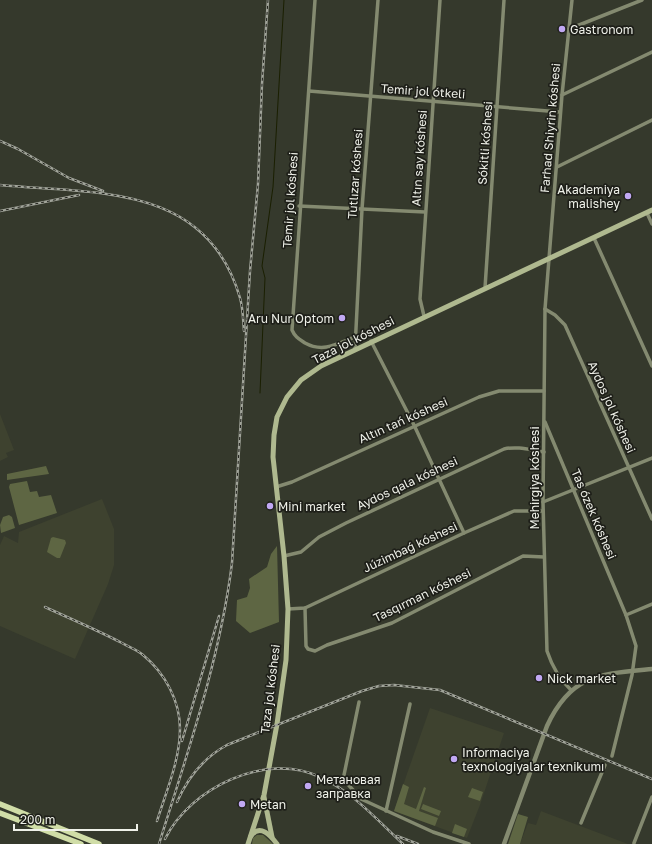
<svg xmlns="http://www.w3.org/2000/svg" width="652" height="844" viewBox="0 0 652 844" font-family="'Golos Text',sans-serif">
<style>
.built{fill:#3e422f}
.green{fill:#5e6643}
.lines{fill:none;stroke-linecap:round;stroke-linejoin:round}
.stream{stroke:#1a1f01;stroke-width:1}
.minor{stroke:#848a70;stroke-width:3.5}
.tertiary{stroke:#848a70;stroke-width:4.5}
.secondary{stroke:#afb98f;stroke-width:5}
.primary{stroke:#d0dda7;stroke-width:5.5}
.rail-casing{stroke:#a1a49a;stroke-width:2.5}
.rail{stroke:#1e1f19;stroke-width:1;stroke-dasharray:3;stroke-linecap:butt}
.poi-dot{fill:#c1a8f3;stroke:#1e1f19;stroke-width:1.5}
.labels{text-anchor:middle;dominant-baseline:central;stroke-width:3.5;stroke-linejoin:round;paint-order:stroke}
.poi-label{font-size:12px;fill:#eff1e9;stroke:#1e1f19;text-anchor:start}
.street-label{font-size:12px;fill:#eff1e9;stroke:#1e1f19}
</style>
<rect width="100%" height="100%" fill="#35392c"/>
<g class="built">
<path d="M0 414 14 450 6 453 8 457 0 461Z"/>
<path d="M102 499 114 529V565L108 584 75 659 0 626V545L4 536 18 543 19 532Z"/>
<path d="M430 708 504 733 480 805 467 838 394 811Z"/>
<path d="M541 811 546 813 628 844H520L528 823 536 825Z"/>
</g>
<g class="green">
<path d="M46 466 49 474 7 480V474Z"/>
<path d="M27 481 30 492 37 491 39 497 51 495 57 513 19 525 9 487 10 484Z"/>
<path d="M9 515 12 517 15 528 1 533 0 525 3 517Z"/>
<path d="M53 537 65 540 66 543 60 558H57L47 552 51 538Z"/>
<path d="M277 546 279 622 250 633 236 621 237 600 247 597 250 588 249 579 267 567 271 554Z"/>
<path d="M403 784 409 787 404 804 416 809 424 787 426 788 419 811 438 818 435 826 394 811Z"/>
<path d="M472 788 483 792 480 801 468 797Z"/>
<path d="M423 804 441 811 439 816 421 809Z"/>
<path d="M518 814 528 817 520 844H508Z"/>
<path d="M455 824 467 829 464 837 452 833Z"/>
<path d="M257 835H263L273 844H252L253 838Z"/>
</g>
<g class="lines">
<path class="stream" d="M260 393 265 278 262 266 273 187 284 0"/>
<g class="minor">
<path d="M315 0 292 330C295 337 299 339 305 343 323 353 337 344 355 337"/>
<path d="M569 29 642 0"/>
<path d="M309 91 560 112"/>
<path d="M562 95 652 52"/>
<path d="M557 167 652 120"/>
<path d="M299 206 425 212"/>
<path d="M647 213 652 224"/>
<path d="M594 238 652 366"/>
<path d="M485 288 504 0"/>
<path d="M545 309 555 315 565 325 652 519"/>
<path d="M424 316 420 299 440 0"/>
<path d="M371 341 414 425 464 533"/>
<path d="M355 349 362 209 378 0"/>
<path d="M545 422 626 615 636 646 632 675 612 756"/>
<path d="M276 487 292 482 479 397 499 391H544"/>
<path d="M543 502 652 458"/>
<path d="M284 556 301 552 319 537 346 523 504 449C518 446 530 450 544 452"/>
<path d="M305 608 306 646 308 649 315 651 327 645 392 623 523 556 544 557"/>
<path d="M288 609 305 608 464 533 514 511H543"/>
<path d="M626 615 652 604"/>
<path d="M571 690C559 679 552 666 547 651L543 502 545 309 562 95 572 0"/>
<path d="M359 702 344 775 345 781 361 799 433 832 469 844"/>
<path d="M386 811 410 704"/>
<path d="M581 823 605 765"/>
<path d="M634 843 652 797"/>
</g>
<path class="tertiary" d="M504 844 547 726C571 674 600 674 652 669"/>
<g class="secondary">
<path d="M264 797 272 837"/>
<path d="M251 836C260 823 271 836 277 844"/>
<path d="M248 844 264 795 277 724 286 660 288 609 284 556 273 457 274 435 277 417 287 397 301 380 321 366 652 210"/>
</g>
<g class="primary">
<path d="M0 804 99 844"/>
<path d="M0 813 81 844"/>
</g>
<defs>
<g id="rail">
<path d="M0 141 18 149 69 178 103 191"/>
<path d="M0 185C96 194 207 183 240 298 243 308 243 320 244 331"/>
<path d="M0 211 79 195"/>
<path d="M45 607C71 619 97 630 122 643 129 647 138 650 143 655 165 673 180 701 180 729 180 760 166 792 157 821"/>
<path d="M182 741 219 616"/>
<path d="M177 802C188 777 203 758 227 745L362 691 379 686 394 685 440 690 652 779"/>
<path d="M397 836 418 844"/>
<path d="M165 839C190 788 266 751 320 777 353 792 377 820 403 844"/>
<path d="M159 844C188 751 220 659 232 563L250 271 258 184 262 84 268 0"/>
</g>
</defs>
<use href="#rail" class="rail-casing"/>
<use href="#rail" class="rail"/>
</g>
<g class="poi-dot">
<circle cx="562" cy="29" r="4"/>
<circle cx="628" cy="196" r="4"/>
<circle cx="342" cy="318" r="4"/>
<circle cx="270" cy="506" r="4"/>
<circle cx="539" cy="678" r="4"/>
<circle cx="454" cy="759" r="4"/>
<circle cx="308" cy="786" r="4"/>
<circle cx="242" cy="804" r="4"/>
</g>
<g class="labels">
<g class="poi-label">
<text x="570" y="29">Gastronom</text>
<text x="620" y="189" text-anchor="end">Akademiya<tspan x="620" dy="14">malishey</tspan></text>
<text x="334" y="318" text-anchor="end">Aru Nur Optom</text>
<text x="278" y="506">Mini market</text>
<text x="547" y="678">Nick market</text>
<text x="462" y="752">Informaciya<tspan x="462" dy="14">texnologiyalar texnikumı</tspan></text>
<text x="316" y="779">Метановая<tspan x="316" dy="14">заправка</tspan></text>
<text x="250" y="804">Metan</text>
</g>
<g class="street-label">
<text transform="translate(423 91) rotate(4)">Temir jol ótkeli</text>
<text transform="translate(550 128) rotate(-85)">Farhad Shiyrin kóshesi</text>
<text transform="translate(485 143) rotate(-86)">Sókitli kóshesi</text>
<text transform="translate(419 158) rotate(-86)">Altın say kóshesi</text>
<text transform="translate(355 174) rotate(-86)">Tutlızar kóshesi</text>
<text transform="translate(290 200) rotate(-86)">Temir jol kóshesi</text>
<text transform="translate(353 340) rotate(-27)">Taza jol kóshesi</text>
<text transform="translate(612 407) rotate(66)">Aydos jol kóshesi</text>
<text transform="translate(403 420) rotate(-24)">Altın tań kóshesi</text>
<text transform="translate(534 478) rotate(-90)">Mehirgiya kóshesi</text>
<text transform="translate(407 483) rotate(-25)">Aydos qala kóshesi</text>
<text transform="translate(594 514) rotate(67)">Tas ózek kóshesi</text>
<text transform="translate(410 547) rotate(-25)">Júzimbaǵ kóshesi</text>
<text transform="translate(422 595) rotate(-26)">Tasqırman kóshesi</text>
<text transform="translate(270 689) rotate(-83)">Taza jol kóshesi</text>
</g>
</g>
<path d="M14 824v6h123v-6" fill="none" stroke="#eff1e9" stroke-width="2"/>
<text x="20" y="824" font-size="12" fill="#eff1e9" stroke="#1e1f19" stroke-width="3" paint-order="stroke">200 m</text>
</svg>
